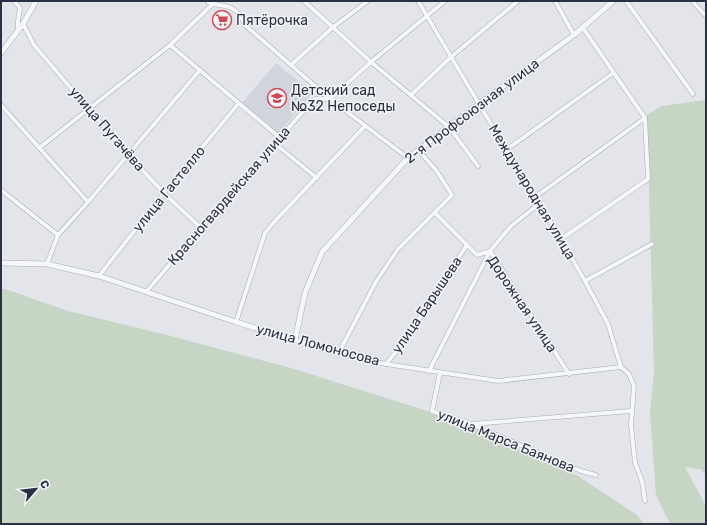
<svg xmlns="http://www.w3.org/2000/svg" width="707" height="525" viewBox="0 0 707 525" font-family="Rubik,sans-serif">
<style>
.built{fill:#d1d4dd}
.green{fill:#c7d5c4}
.lines{fill:none;stroke-linecap:round;stroke-linejoin:round}
.minor-casing{stroke:#a8abb6;stroke-width:5}
.tertiary-casing{stroke:#a8abb6;stroke-width:6}
.minor{stroke:#f6f7f9;stroke-width:4}
.tertiary{stroke:#f6f7f9;stroke-width:5}
.labels{text-anchor:middle;dominant-baseline:central;stroke-width:3;stroke-linejoin:round;paint-order:stroke}
.poi-label{font-size:14px;fill:#2a3144;stroke:#f3f5f8;text-anchor:start}
.street-label{font-size:14px;fill:#2a3144;stroke:#f3f5f8}
</style>
<rect width="100%" height="100%" fill="#e3e5eb"/>
<path class="built" d="M276 63 313 93 278 134 242 103Z"/>
<g class="green">
<path d="M706 100V475L702 471 703 470 685 467 706 506V524H670L656 495 650 413 654 371 647 115 662 106Z"/>
<path d="M1 289H5L68 311 163 334 291 368 459 421 578 476 637 515 644 524H1Z"/>
</g>
<g class="lines">
<defs>
<g id="minor">
<path d="M14 1 20 8 18 21V29"/>
<path d="M304 1 371 62 449 127 478 166"/>
<path d="M418 1 479 104 561 239 585 281 608 324 621 367"/>
<path d="M555 1 574 35"/>
<path d="M626 1 693 94"/>
<path d="M692 1 706 16"/>
<path d="M212 4C229 6 238 7 245 25L330 99 408 158"/>
<path d="M23 24 34 45 128 155 164 193 201 228"/>
<path d="M170 45 279 137"/>
<path d="M291 65 333 27 368 1"/>
<path d="M411 95 451 57 518 1"/>
<path d="M1 105 88 202"/>
<path d="M274 143 317 178"/>
<path d="M39 148 170 45 216 1"/>
<path d="M506 150 613 73"/>
<path d="M1 190 58 235"/>
<path d="M435 213 477 255 490 251 569 374"/>
<path d="M561 239 648 179 645 118 583 28"/>
<path d="M47 264 58 235 88 202 200 70"/>
<path d="M99 276 164 193 239 103"/>
<path d="M585 281 652 244"/>
<path d="M146 292 201 228 314 99H330L371 62 445 1"/>
<path d="M236 322 265 233 274 222 365 126"/>
<path d="M295 340 338 354 386 364 498 381 621 367"/>
<path d="M338 354 377 280 398 249 452 195 436 170 418 150"/>
<path d="M386 364 403 343 467 245"/>
<path d="M621 367 629 374 634 386 631 425 635 463 642 481 645 501"/>
<path d="M429 371 490 251 511 226 535 207V197L645 118"/>
<path d="M440 373 432 411 471 424 581 471 596 475"/>
<path d="M472 424 631 411"/>
</g>
<g id="tertiary">
<path d="M208 1 212 4"/>
<path d="M1 53 23 24 36 1"/>
<path d="M1 263 47 264 99 276 236 322 295 340 305 293 322 252 408 158 479 104 574 35 613 1"/>
</g>
</defs>
<use href="#minor" class="minor-casing"/>
<use href="#tertiary" class="tertiary-casing"/>
<use href="#minor" class="minor"/>
<use href="#tertiary" class="tertiary"/>
</g>
<defs>
<symbol id="supermarket-ring" viewBox="-11 -11 22 22"><circle r="9.5" fill="#f3f5f8" stroke="#d04850" stroke-width="1.5"/><path d="M-6-5.5h2.5l.6 2H6L4.5 2H-2.5L-4.4-4H-6ZM-1.5 3.2a1.3 1.3 0 1 0 .1 0ZM3 3.2a1.3 1.3 0 1 0 .1 0Z" fill="#d04850"/></symbol>
<symbol id="school-ring" viewBox="-11 -11 22 22"><circle r="9.5" fill="#f3f5f8" stroke="#d04850" stroke-width="1.5"/><path d="M0-5L7-2L0 1L-7-2ZM-4 1L0 2.5L4 1V4Q0 6-4 4Z" fill="#d04850"/></symbol>
</defs>
<g fill-rule="evenodd">
<use href="#supermarket-ring" x="211" y="9" width="22" height="22"/>
<use href="#school-ring" x="266" y="87" width="22" height="22"/>
</g>
<g class="labels">
<g class="poi-label">
<text x="236" y="20">Пятёрочка</text>
<text x="291" y="90">Детский сад<tspan x="291" dy="16">№32 Непоседы</tspan></text>
</g>
<g class="street-label">
<text transform="translate(472 111) rotate(-37)">2-я Профсоюзная улица</text>
<text transform="translate(107 129) rotate(49)">улица Пугачёва</text>
<text transform="translate(169 189) rotate(-51)">улица Гастелло</text>
<text transform="translate(532 192) rotate(59)">Международная улица</text>
<text transform="translate(229 196) rotate(-49)">Красногвардейская улица</text>
<text transform="translate(522 304) rotate(56)">Дорожная улица</text>
<text transform="translate(427 305) rotate(-56)">улица Барышева</text>
<text transform="translate(318 345) rotate(15)">улица Ломоносова</text>
<text transform="translate(506 441) rotate(22)">улица Марса Баянова</text>
</g>
</g>
<rect width="707" height="525" fill="none" stroke="#2a3144" stroke-width="4"/>
<g transform="translate(36 489) rotate(62)" stroke="#f3f5f8" stroke-width="3" paint-order="stroke">
<path d="M0-3L7 15L0 10L-7 15Z" fill="#2a3144"/>
<text y="-6" font-size="11" font-weight="bold" text-anchor="middle" fill="#2a3144">С</text>
</g>
</svg>
